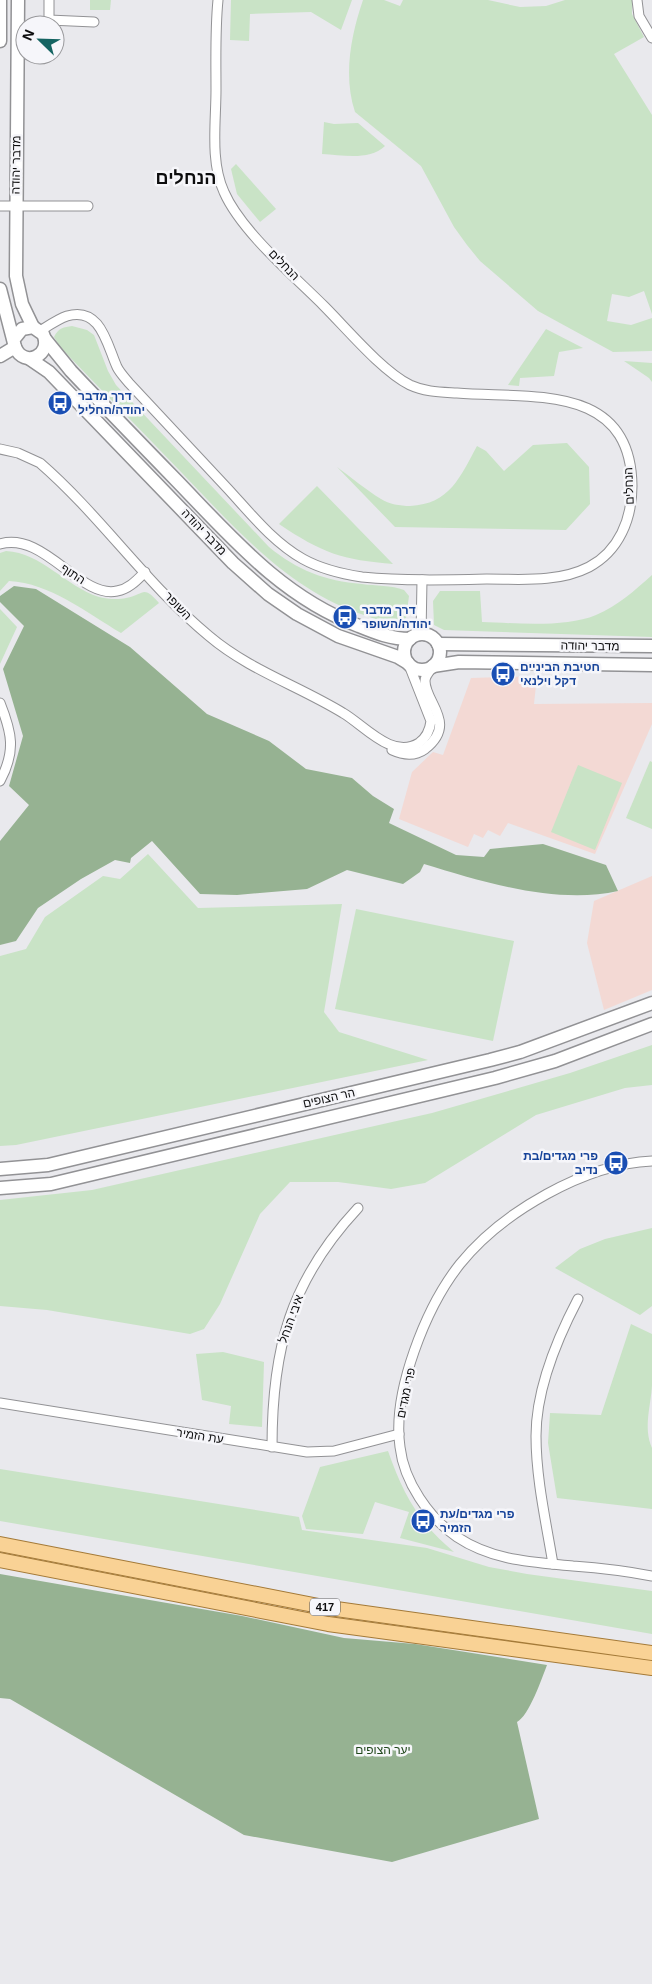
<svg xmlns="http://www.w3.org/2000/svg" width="652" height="1984" viewBox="0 0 652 1984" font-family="Helvetica,'Noto Sans Hebrew',sans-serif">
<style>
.education{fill:#f3d9d4}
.green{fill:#c9e3c6}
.forest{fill:#96b292}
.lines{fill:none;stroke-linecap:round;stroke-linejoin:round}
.street-casing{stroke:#929295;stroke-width:11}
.secondary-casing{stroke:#929295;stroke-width:15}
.primary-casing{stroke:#a47a38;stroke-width:16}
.street{stroke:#fff;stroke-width:9}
.secondary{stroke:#fff;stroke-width:12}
.primary{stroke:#f9d295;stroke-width:14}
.labels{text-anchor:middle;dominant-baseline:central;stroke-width:5;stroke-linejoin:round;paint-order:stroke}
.shield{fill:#f6f6fa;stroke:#535355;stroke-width:1}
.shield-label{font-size:11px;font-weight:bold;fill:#0d0d0e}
.street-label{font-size:12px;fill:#0d0d0e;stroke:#f6f6fa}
.transit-label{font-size:12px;font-weight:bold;fill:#164399;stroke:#f6f6fa;text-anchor:start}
.park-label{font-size:12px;fill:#21481c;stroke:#f6f6fa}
.district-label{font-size:18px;font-weight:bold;fill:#0d0d0e;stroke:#f6f6fa}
</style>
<rect width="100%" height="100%" fill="#e9e9ed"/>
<g class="education">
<path d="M537 676 534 704 652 703V724L595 854 508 823 500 836 488 830 483 838 474 834 468 847 399 819 412 772 433 752 443 755 471 678Z"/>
<path d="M652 876V990L604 1010 587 943 594 901Z"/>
</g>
<g class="green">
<path d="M90 0H111L110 10H90Z"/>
<path d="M231 0H352L341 30 311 12 250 14 249 41 230 40Z"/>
<path d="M363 0H384L400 6 403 0H488L520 7 546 6 565 0H632V14L644 37 614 54 652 115V314L644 291 629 297 612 294 607 321 631 325 652 318V351L613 352 538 311 480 261 467 245 454 227 421 166 355 112C343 76 351 35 363 0Z"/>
<path d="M324 122 334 124 358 123 385 146C369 161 343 155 322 154Z"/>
<path d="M236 164 276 209 260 222 237 194 231 169Z"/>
<path d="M72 326 87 330 94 335 108 371 116 385 269 547C297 570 325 581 362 584 375 586 392 585 404 590L409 596 406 618C394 628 381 621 367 616 289 591 236 529 181 472 141 430 100 389 60 347L54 337C58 328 64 327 72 326Z"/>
<path d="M546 329 583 348 559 352 554 376 520 378 519 386 508 385Z"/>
<path d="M624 361 652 363V382L649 378Z"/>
<path d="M567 443 589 467 590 504 566 530 395 527 337 467C351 477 366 490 381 499 389 504 400 506 410 506 450 504 460 477 477 446L486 451 504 471 533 445Z"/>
<path d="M317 486 393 564H394C342 560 322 553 279 524Z"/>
<path d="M6 551C42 553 65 586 99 597 106 599 119 600 126 598 145 595 142 584 159 603L121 633C87 613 50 583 9 581L0 591V553Z"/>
<path d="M652 575V637L444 630 434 625 433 601 440 591H480L482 622C516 623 565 628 596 615 618 606 635 590 652 575Z"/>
<path d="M0 609 17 627 0 664Z"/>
<path d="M650 761 652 762V829L626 818Z"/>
<path d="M578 765 622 783 595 850 551 832Z"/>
<path d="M148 854 198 908 342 904 324 1012 339 1032 428 1060 16 1145 0 1146V956L26 949 45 917 103 876 120 879Z"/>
<path d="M356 909 514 941 493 1041 335 1009Z"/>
<path d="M652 1045V1085L625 1088 536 1115 425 1183 391 1189 338 1182H290L260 1214 220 1304 204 1329 190 1334 47 1310 0 1306V1200L92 1190 432 1113 570 1073Z"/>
<path d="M652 1228V1306L640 1315 555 1268 580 1249 605 1239Z"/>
<path d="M631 1324 652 1334C652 1351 652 1368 652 1385 651 1406 643 1427 652 1448V1509L557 1498 548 1443 550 1413 601 1415Z"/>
<path d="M223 1352 264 1362 262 1427 229 1424 231 1406 202 1400 196 1354Z"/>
<path d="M388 1451C403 1494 419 1523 454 1552L400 1538 409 1512 375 1502 363 1534 306 1529 302 1516 320 1467Z"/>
<path d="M0 1469 299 1517 302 1530 427 1548 489 1567 527 1574 652 1591V1634L0 1521Z"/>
</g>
<g class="forest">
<path d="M14 586 36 589 130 647 207 714 269 741 306 769 352 778 373 796 394 809 389 823 456 855 484 857 490 849 543 844 606 865 618 891C557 905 483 882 424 864L420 872 403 884 347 870 307 889 237 895 200 894 152 841 131 858 130 863 115 860 81 879 38 908 16 941 0 945V841L29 805 9 786 23 736 3 669 24 626 0 602V596Z"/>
<path d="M0 1574 242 1616 344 1638 415 1644 547 1665C542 1678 529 1716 517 1722L539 1819 392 1862 244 1835 10 1699 0 1698Z"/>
</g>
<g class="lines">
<defs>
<g id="street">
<path d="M49 0V20L94 22"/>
<path d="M637 0 639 16 652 38"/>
<path d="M0 206H88"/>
<path d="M40 331C48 326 58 319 67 316 101 306 107 345 117 367 120 373 125 378 129 383 162 418 195 454 228 489 251 514 273 542 303 559 321 569 342 574 362 577 404 581 445 580 487 579 519 579 558 583 589 567 619 551 632 519 632 486 631 382 530 399 457 393 441 392 425 392 410 385 382 371 347 329 324 306 293 275 241 231 224 192 210 162 216 122 216 90 216 60 215 30 218 0"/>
<path d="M0 449 18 453 40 463C101 516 147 585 209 636 249 670 299 686 343 713 364 725 392 760 419 743 426 738 430 729 431 721L409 665"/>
<path d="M0 544C44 531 80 599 117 591 129 589 137 580 145 572"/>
<path d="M421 635 422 580"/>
<path d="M0 703C12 733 16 751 0 781"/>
<path d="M392 750C403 755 414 757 425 749 458 723 425 703 425 681 425 676 429 672 432 668"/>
<path d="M652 1161C585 1164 502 1212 460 1264 426 1307 392 1392 400 1447 404 1482 429 1518 457 1537 493 1561 533 1562 573 1566 600 1568 626 1571 652 1576"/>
<path d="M0 1403 307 1452 334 1451 399 1434"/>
<path d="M272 1447C272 1349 290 1281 358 1208"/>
<path d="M553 1564C546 1522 536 1478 536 1436 536 1390 557 1339 578 1299"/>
</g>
<g id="secondary">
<path d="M18 0 16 276 22 304 33 327"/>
<path d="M0 41V0"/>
<path d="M0 289 15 347C24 369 53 355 43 334L33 327 22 329 14 339"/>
<path d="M45 339 71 371C106 408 141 444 177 481 232 538 283 598 359 626 376 633 391 639 410 639"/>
<path d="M0 356 15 347"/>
<path d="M30 359 49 372 233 563 268 594 297 614 338 636 398 657 408 663"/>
<circle cx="422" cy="652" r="18"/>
<path d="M438 644 652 646"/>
<path d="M433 666 459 662 652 665"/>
<path d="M0 1169 48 1165 490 1060 520 1052 652 1003"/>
<path d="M0 1188 51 1184 495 1078 555 1061 652 1024"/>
</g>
<g id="primary">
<path d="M0 1544 329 1608 652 1653"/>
<path d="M0 1560 328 1624 652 1668"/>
</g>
</defs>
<use href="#street" class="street-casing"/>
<use href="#secondary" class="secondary-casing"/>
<use href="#primary" class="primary-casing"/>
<use href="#street" class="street"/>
<use href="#secondary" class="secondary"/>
<use href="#primary" class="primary"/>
</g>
<defs>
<symbol id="bus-disc" viewBox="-11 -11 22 22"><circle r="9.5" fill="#1a4fb4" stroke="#f6f6fa"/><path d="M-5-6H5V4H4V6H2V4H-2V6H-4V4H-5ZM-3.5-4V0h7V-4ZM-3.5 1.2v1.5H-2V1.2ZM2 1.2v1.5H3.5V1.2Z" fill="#fff"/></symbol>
</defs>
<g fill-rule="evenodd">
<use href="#bus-disc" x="46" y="389" width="28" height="28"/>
<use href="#bus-disc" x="331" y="603" width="28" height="28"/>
<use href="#bus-disc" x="489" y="660" width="28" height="28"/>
<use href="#bus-disc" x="602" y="1149" width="28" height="28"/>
<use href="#bus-disc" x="409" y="1507" width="28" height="28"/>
</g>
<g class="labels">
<rect class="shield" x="310" y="1598.5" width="30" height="17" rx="4"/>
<g class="shield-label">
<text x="325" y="1607">417</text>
</g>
<g class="street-label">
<text transform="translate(16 165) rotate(-89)">מדבר יהודה</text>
<text transform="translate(284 265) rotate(46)">הנחלים</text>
<text transform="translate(629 486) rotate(-92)">הנחלים</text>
<text transform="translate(204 532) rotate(46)">מדבר יהודה</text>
<text transform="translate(73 574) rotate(33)">התוף</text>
<text transform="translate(178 606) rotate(46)">השופר</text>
<text transform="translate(590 646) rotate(1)">מדבר יהודה</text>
<text transform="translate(329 1098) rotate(-13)">הר הצופים</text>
<text transform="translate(291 1319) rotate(-70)">איבי הנחל</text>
<text transform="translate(406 1393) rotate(-78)">פרי מגדים</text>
<text transform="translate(200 1436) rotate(9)">עת הזמיר</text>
</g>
<g class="transit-label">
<text x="78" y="396">דרך מדבר<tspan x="78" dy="14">יהודה/החליל</tspan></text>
<text x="362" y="610">דרך מדבר<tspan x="362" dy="14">יהודה/השופר</tspan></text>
<text x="520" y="667">חטיבת הביניים<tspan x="520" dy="14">דקל וילנאי</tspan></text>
<text x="598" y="1156" text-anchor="end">פרי מגדים/בת<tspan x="598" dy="14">נדיב</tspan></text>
<text x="440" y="1514">פרי מגדים/עת<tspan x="440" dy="14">הזמיר</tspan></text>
</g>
<g class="park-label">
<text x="383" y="1750">יער הצופים</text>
</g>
<g class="district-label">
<text x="186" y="178">הנחלים</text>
</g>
</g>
<g transform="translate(40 40) rotate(293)"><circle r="24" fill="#f6f6fa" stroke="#99999c"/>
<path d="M0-4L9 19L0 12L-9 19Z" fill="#156462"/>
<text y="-8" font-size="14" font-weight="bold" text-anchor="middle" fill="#0d0d0e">N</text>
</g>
</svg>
